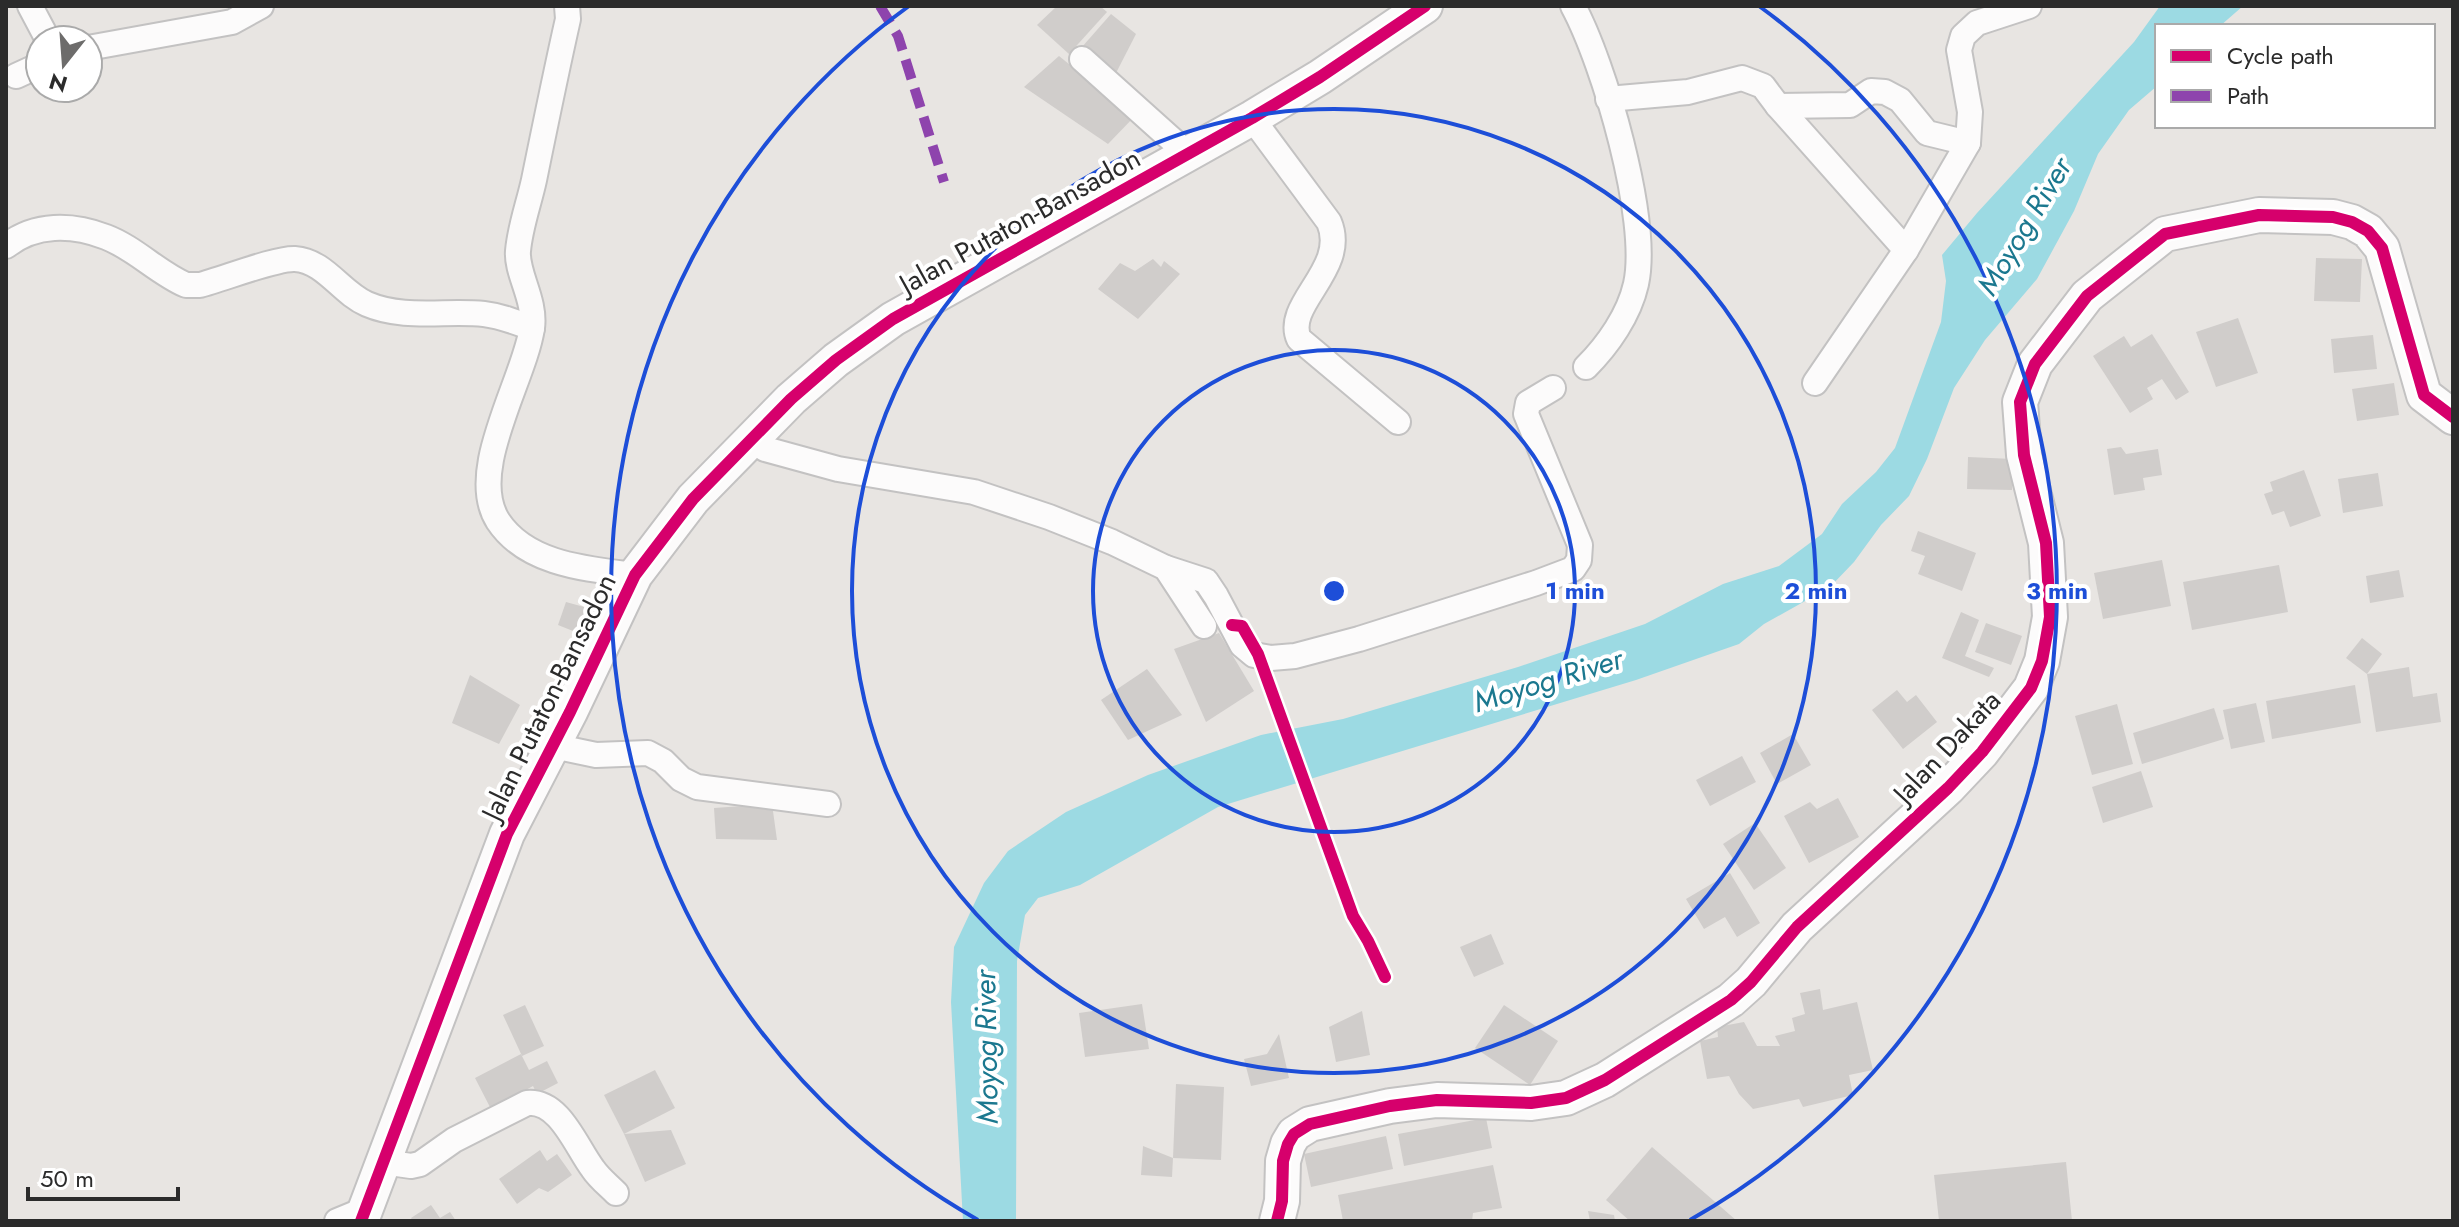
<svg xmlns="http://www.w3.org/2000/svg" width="2459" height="1227" viewBox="0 0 2459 1227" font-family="Jost,sans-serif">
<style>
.water{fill:#9cdae3}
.building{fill:#d0cdcb}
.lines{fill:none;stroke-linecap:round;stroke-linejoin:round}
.street-casing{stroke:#c3c2c2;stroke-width:28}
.secondary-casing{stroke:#c3c2c2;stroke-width:38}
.street{stroke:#fcfbfb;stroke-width:24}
.secondary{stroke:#fcfbfb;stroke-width:34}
.quiet{stroke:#8e44ad;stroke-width:10;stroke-dasharray:20 10;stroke-linecap:butt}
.cycleway-casing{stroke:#fff;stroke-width:17}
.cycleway{stroke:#d6006c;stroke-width:12}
.ring{fill:none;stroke:#1d4ed8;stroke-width:4}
.labels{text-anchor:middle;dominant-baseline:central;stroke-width:8;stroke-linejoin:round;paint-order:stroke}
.street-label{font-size:28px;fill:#2b2b2b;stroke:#fff}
.water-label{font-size:30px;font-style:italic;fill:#1b788f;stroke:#fff}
.centre{fill:#1d4ed8;stroke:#fff;stroke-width:4}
.ring-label{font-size:24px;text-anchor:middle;font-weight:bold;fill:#1d4ed8;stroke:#fff;stroke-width:8;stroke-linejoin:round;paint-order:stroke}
</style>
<rect width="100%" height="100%" fill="#e8e5e2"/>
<path class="water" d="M2160 6H2243L2220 26H2157V86L2129 110 2098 154 2074 211 2037 279 1985 340 1954 388 1927 459 1909 496 1881 525 1854 562 1830 587 1764 624 1739 644 1636 680 1218 807 1080 885 1038 898 1025 915 1017 961 1016 1221H963L951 1002 954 947 984 883 1008 851 1066 812 1148 775 1261 735 1343 719 1518 667 1645 624 1723 584 1779 566 1822 534 1842 504 1876 472 1895 448 1941 322 1946 281 1942 255 1977 213 2134 42Z"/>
<g class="building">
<path d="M1057 6H1100L1107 12 1069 54 1037 25Z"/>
<path d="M1111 14 1136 34 1116 73 1102 68 1082 47Z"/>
<path d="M1059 56 1134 117 1108 144 1024 87Z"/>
<path d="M2316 258 2362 259 2360 302 2314 301Z"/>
<path d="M1153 259 1161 267 1164 261 1180 274 1138 319 1098 289 1120 263 1135 271Z"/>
<path d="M2238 318 2258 373 2216 387 2196 332Z"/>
<path d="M2152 334 2189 392 2176 400 2162 379 2147 388 2153 399 2130 413 2093 356 2124 336 2131 347Z"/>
<path d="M2373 335 2377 369 2334 373 2331 339Z"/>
<path d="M2394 383 2399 415 2357 421 2352 389Z"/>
<path d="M2121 447 2126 454 2158 449 2162 475 2143 478 2145 490 2114 495 2107 449Z"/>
<path d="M1968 457 2013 459 2012 490 1967 489Z"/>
<path d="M2304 470 2321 516 2290 527 2284 511 2272 515 2264 494 2273 491 2270 482Z"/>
<path d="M2378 473 2383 506 2343 513 2338 479Z"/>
<path d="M1918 531 1976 553 1962 591 1918 574 1925 556 1911 551Z"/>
<path d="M2162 560 2171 606 2103 619 2094 573Z"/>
<path d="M2279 565 2288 612 2192 630 2183 582Z"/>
<path d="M2399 570 2404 597 2370 603 2366 576Z"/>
<path d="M566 602 595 610 583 635 558 625Z"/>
<path d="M1961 612 1979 620 1965 656 1994 668 1989 677 1942 658Z"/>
<path d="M1986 623 2022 636 2011 665 1975 652Z"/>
<path d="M1219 633 1254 691 1206 722 1174 649Z"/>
<path d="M2362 638 2382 654 2367 674 2409 667 2413 697 2437 693 2441 722 2376 732 2367 674 2346 658Z"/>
<path d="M1147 669 1182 715 1128 740 1101 700Z"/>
<path d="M470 675 520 705 499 744 452 723Z"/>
<path d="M2355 685 2361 723 2272 739 2266 701Z"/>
<path d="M1897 690 1907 702 1916 695 1937 722 1903 749 1872 710Z"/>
<path d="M2256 703 2265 742 2231 749 2223 710Z"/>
<path d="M2117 704 2133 764 2092 775 2075 716Z"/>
<path d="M2214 708 2224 739 2142 764 2133 733Z"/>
<path d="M1793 734 1811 765 1777 784 1760 753Z"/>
<path d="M1742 756 1756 782 1710 806 1696 780Z"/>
<path d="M2141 771 2153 807 2103 823 2092 787Z"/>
<path d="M1838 798 1859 837 1809 863 1784 816 1810 802 1817 809Z"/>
<path d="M772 804 777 840 716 839 714 808Z"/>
<path d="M1755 823 1786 868 1754 890 1723 844Z"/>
<path d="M1730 873 1760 923 1737 937 1725 917 1704 929 1686 899Z"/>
<path d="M1491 934 1504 964 1474 977 1460 947Z"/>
<path d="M1820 989 1823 1010 1857 1002 1873 1070 1849 1075 1853 1095 1803 1107 1799 1099 1753 1109 1739 1094 1729 1076 1707 1079 1700 1041 1718 1037 1717 1027 1744 1022 1757 1046H1780L1775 1036 1795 1031 1792 1018 1805 1014 1800 993Z"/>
<path d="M1142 1004 1149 1049 1085 1057 1079 1013Z"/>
<path d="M525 1005 544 1046 522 1056 503 1015Z"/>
<path d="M1504 1005 1558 1041 1530 1085 1475 1048Z"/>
<path d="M1362 1011 1370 1055 1336 1062 1329 1027Z"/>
<path d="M1279 1034 1289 1078 1251 1086 1244 1059 1267 1054Z"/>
<path d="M521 1054 529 1070 547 1061 558 1083 537 1094 533 1086 491 1109 475 1078Z"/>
<path d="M655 1070 675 1108 624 1134 604 1095Z"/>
<path d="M1176 1084 1224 1087 1221 1160 1173 1158Z"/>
<path d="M1486 1118 1492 1148 1404 1166 1398 1134Z"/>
<path d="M671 1130 686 1164 645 1182 624 1134Z"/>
<path d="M1386 1136 1393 1169 1311 1187 1304 1154Z"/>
<path d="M1143 1146 1173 1158 1172 1177 1141 1175Z"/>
<path d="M1652 1147 1737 1221H1630L1606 1200Z"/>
<path d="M540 1150 547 1161 557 1154 572 1175 548 1192 539 1188 517 1204 499 1179Z"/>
<path d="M2066 1162 2072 1221H1939L1934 1175Z"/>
<path d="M1493 1165 1502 1208 1473 1213 1472 1221H1343L1338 1195Z"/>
<path d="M431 1205 440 1218 450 1212 456 1221H413L411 1218Z"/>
<path d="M1588 1211 1614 1215 1615 1221H1590Z"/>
</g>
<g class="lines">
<defs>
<g id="street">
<path d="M30 6 48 40"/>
<path d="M567 6 568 19C556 72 545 126 534 180 529 203 520 227 518 251 516 273 536 300 532 328 524 381 466 471 498 521 527 565 588 569 635 575"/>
<path d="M1573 6C1604 63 1650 220 1636 284 1629 315 1608 345 1586 367"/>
<path d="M88 48 232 22 261 6"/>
<path d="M1082 59 1189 155"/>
<path d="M16 76 40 65"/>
<path d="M1608 99 1688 92 1742 78 1763 86 1778 106 1906 250"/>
<path d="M1778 106 1850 105 1871 91 1885 92 1900 100 1927 133 1968 143"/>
<path d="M1252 118 1329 222C1349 269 1283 304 1299 339L1398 422"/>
<path d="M6 246C35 223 72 224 106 237 135 248 158 273 186 285H200C223 279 276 258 295 259 325 261 341 293 367 304 404 320 446 310 484 314 501 316 516 322 532 328"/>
<path d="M1815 383 1906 250 1968 143 1970 112 1959 50 1963 36 1977 23 2029 6"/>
<path d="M752 440 765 449 838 469 974 492 1049 517 1112 542 1166 568 1204 626"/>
<path d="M1166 568 1206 581 1216 596 1242 645 1254 655 1271 658 1295 656 1359 639 1536 583 1573 569 1579 560 1580 545 1526 414 1528 403 1553 388"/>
<path d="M553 746 596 755 648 753 663 761 681 779 697 787 828 804"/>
<path d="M383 1162 411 1166 420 1164 454 1140 527 1103C560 1100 576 1147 593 1169 599 1178 608 1185 616 1193"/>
<path d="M337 1221 366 1209"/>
</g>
<g id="secondary">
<path d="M361 1221 507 834 570 712 635 575 693 499 791 399 836 360 893 319 1252 118 1320 77 1425 6"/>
<path d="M1277 1221 1282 1201 1283 1161 1288 1144 1294 1134 1310 1124 1390 1106 1437 1100 1531 1103 1566 1098 1605 1080 1731 1000 1751 982 1797 927 1948 788 1982 752 2031 688 2042 661 2050 617 2046 543 2024 455 2020 402 2035 364 2087 296 2165 234 2259 215 2333 217 2352 222 2368 231 2382 248 2424 395 2453 417"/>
</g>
</defs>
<use href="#street" class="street-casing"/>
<use href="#secondary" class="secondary-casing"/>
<use href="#street" class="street"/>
<use href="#secondary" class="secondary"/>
<path class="quiet" d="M880 6 898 36 944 182"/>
<defs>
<g id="cycleway">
<path d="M1232 625 1242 626 1258 654 1353 916 1368 941 1385 977"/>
<path d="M361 1221 507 834 570 712 635 575 693 499 791 399 836 360 893 319 1252 118 1320 77 1425 6"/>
<path d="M1277 1221 1282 1201 1283 1161 1288 1144 1294 1134 1310 1124 1390 1106 1437 1100 1531 1103 1566 1098 1605 1080 1731 1000 1751 982 1797 927 1948 788 1982 752 2031 688 2042 661 2050 617 2046 543 2024 455 2020 402 2035 364 2087 296 2165 234 2259 215 2333 217 2352 222 2368 231 2382 248 2424 395 2453 417"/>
</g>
</defs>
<use href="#cycleway" class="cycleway-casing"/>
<use href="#cycleway" class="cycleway"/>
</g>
<g class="ring">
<circle cx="1334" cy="591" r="241"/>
<circle cx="1334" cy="591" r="482"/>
<path d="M978 1220A723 723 0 0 1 909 6M1759 6A723 723 0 0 1 1690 1220"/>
</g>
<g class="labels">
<g class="street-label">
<text transform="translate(1020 221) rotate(-29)">Jalan Putaton-Bansadon</text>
<text transform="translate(549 697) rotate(-64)">Jalan Putaton-Bansadon</text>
<text transform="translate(1947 747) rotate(-47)">Jalan Dakata</text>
</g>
<g class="water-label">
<text transform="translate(2024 226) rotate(-59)">Moyog River</text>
<text transform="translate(1548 680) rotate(-17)">Moyog River</text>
<text transform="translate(986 1047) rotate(-91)">Moyog River</text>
</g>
</g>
<circle cx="1334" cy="591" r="12" class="centre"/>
<g class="ring-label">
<text x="1575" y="599">1 min</text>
<text x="1816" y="599">2 min</text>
<text x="2057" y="599">3 min</text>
</g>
<rect width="2459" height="1227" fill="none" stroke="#2b2b2b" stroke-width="16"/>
<rect x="2155" y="24" width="280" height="104" fill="#ffffff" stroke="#aaaaaa" stroke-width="2"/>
<rect x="2171" y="50" width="40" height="12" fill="#d6006c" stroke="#aaaaaa" stroke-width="2"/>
<text x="2227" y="64" font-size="24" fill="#2b2b2b">Cycle path</text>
<rect x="2171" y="90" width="40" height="12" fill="#8e44ad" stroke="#aaaaaa" stroke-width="2"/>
<text x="2227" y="104" font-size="24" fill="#2b2b2b">Path</text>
<g transform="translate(64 64) rotate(197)"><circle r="38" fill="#ffffff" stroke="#aaaaaa" stroke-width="2"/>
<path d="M0-6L14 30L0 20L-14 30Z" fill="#6d6c6b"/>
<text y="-12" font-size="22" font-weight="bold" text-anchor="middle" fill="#2b2b2b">N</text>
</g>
<path d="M28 1187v12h150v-12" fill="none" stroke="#2b2b2b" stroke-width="4"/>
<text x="40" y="1187" font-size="24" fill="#2b2b2b" stroke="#ffffff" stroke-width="6" paint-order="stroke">50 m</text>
</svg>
